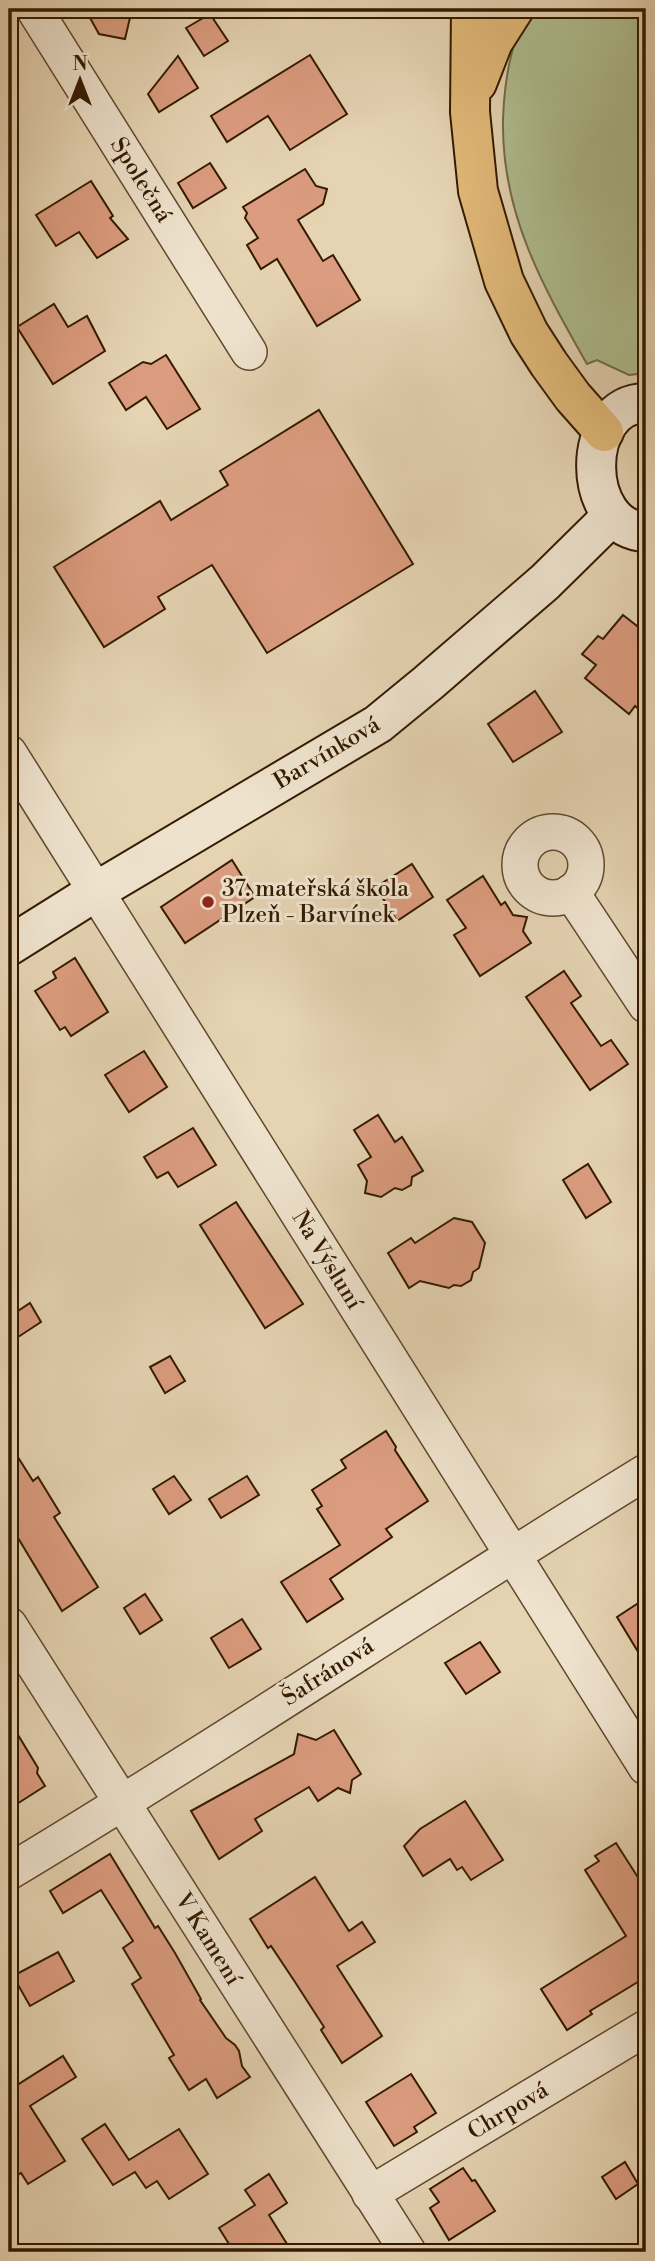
<svg xmlns="http://www.w3.org/2000/svg" width="655" height="2261" viewBox="0 0 655 2261" font-family="'Libre Bodoni',serif">
<style>
.green{fill:#afbe90;stroke:#726c48;stroke-width:2}
.building{fill:#db9c7f;stroke:#341a00;stroke-width:2}
.lines{fill:none;stroke-linecap:round;stroke-linejoin:round}
.street-casing{stroke:#60482c;stroke-width:38}
.secondary-casing{stroke:#341a00;stroke-width:42}
.highway-casing{stroke:#341a00;stroke-width:42}
.street{stroke:#eee2cd;stroke-width:35}
.secondary{stroke:#eee2cd;stroke-width:38}
.highway{stroke:#e2ba79;stroke-width:38}
.poi-dot{fill:#8f2418;stroke:#eee2cd;stroke-width:2.5}
.labels{text-anchor:middle;dominant-baseline:central;stroke-width:6;stroke-linejoin:round;paint-order:stroke}
.street-label{font-size:23px;fill:#341a00;stroke:#eee2cd}
.poi-label{font-size:23px;fill:#341a00;stroke:#eee2cd;text-anchor:start}
</style>
<rect width="100%" height="100%" fill="#e5d3b2"/>
<filter id="stains"><feTurbulence type="fractalNoise" baseFrequency=".00286" numOctaves="4"/><feColorMatrix values="0 0 0 0 .2 0 0 0 0 .09 0 0 0 0 .02 0 0 0 .5 -.17"/></filter>
<radialGradient id="worn" r=".72"><stop offset=".6" stop-color="#630" stop-opacity="0"/><stop offset="1" stop-color="#630" stop-opacity=".3"/></radialGradient>
<path class="green" d="M537 9H646V373L629 375 597 360 587 364C542 285 501 212 503 119 504 92 507 65 516 39 520 29 530 18 537 9Z"/>
<g class="building">
<path d="M100 9H132L125 39 99 34 89 16Z"/>
<path d="M210 14 228 41 204 56 186 28Z"/>
<path d="M310 55 347 114 290 150 268 116 227 142 211 116Z"/>
<path d="M178 56 198 88 159 112 148 94Z"/>
<path d="M210 163 226 188 193 208 178 183Z"/>
<path d="M305 169 316 186 327 189 323 204 298 220 323 261 333 255 360 300 317 326 277 259 261 269 247 245 258 238 245 218 247 213 243 207Z"/>
<path d="M91 181 113 216 110 218 128 239 97 258 79 232 56 246 36 215Z"/>
<path d="M54 304 68 327 87 316 105 351 53 384 17 327Z"/>
<path d="M166 355 200 409 167 429 146 397 126 410 109 383 143 362 151 364Z"/>
<path d="M319 410 413 564 267 653 212 565 158 597 165 609 104 647 54 567 160 501 171 520 228 485 220 471Z"/>
<path d="M623 615 646 633V715L635 706 629 714 585 678 596 665 582 654 598 636 603 639Z"/>
<path d="M535 691 562 732 513 762 488 724Z"/>
<path d="M232 860 255 897 185 943 161 907Z"/>
<path d="M412 864 433 897 397 921 376 887Z"/>
<path d="M483 876 501 905 505 902 513 915 527 917 523 931 531 943 480 976 454 935 466 928 447 900Z"/>
<path d="M75 958 108 1012 71 1036 65 1027 60 1030 35 991 56 978 53 972Z"/>
<path d="M564 971 581 996 571 1003 601 1046 611 1040 628 1064 590 1090 526 997Z"/>
<path d="M144 1051 167 1087 129 1112 105 1075Z"/>
<path d="M378 1115 395 1142 402 1137 423 1171 412 1177 411 1185 402 1190 395 1188 381 1197 365 1193 367 1181 358 1165 371 1157 354 1130Z"/>
<path d="M193 1128 216 1165 178 1187 168 1172 157 1178 144 1157Z"/>
<path d="M588 1164 611 1202 586 1218 563 1180Z"/>
<path d="M236 1202 303 1304 265 1328 200 1225Z"/>
<path d="M454 1218 472 1222 485 1243 479 1268 473 1272 471 1280 461 1286 454 1285 449 1288 420 1281 409 1288 388 1253 411 1238 415 1243Z"/>
<path d="M30 1303 41 1322 9 1343V1317Z"/>
<path d="M170 1356 185 1381 165 1393 150 1367Z"/>
<path d="M386 1431 396 1447 395 1450 428 1501 386 1529 392 1537 330 1579 343 1599 307 1622 281 1582 340 1545 317 1509 322 1506 312 1490 346 1468 341 1460Z"/>
<path d="M9 1443 33 1481 38 1477 60 1513 54 1517 98 1587 62 1611 9 1523Z"/>
<path d="M174 1476 191 1500 169 1514 153 1489Z"/>
<path d="M247 1476 259 1495 221 1518 209 1499Z"/>
<path d="M145 1594 162 1620 140 1634 124 1608Z"/>
<path d="M646 1598V1665L617 1617Z"/>
<path d="M242 1619 261 1649 229 1668 211 1638Z"/>
<path d="M480 1642 500 1672 466 1694 445 1663Z"/>
<path d="M9 1720 38 1768 37 1773 45 1786 9 1809Z"/>
<path d="M334 1730 361 1774 352 1780 350 1793 338 1788 318 1801 309 1787 255 1819 262 1831 219 1859 191 1811 294 1754 298 1734 316 1740Z"/>
<path d="M465 1801 503 1860 471 1880 462 1867 457 1870 450 1859 423 1876 404 1846 420 1829Z"/>
<path d="M616 1843 646 1890V1977L590 2011 592 2014 567 2030 541 1989 626 1936 585 1870 599 1861 595 1856Z"/>
<path d="M110 1854 155 1928 158 1926 175 1953 201 1999 200 2000 226 2038 235 2045 239 2051 242 2066 250 2077 217 2098 206 2079 189 2090 169 2058 174 2055 132 1984 141 1978 123 1948 133 1941 101 1890 63 1913 50 1891Z"/>
<path d="M315 1877 349 1931 362 1922 375 1942 337 1966 382 2036 342 2063 321 2030 324 2027 295 1982 271 1946 268 1948 250 1919Z"/>
<path d="M58 1952 74 1981 30 2006 13 1976Z"/>
<path d="M63 2056 76 2077 30 2106 65 2161 28 2184 21 2173 9 2181V2072L17 2085Z"/>
<path d="M411 2074 436 2113 414 2127 417 2132 394 2146 366 2102Z"/>
<path d="M105 2124 129 2160 179 2129 208 2174 169 2199 157 2181 146 2188 135 2172 113 2185 82 2139Z"/>
<path d="M625 2162 638 2184 616 2199 602 2177Z"/>
<path d="M463 2168 472 2181 475 2180 495 2211 449 2240 430 2208 439 2202 430 2189Z"/>
<path d="M269 2174 287 2203 269 2215 292 2252H234L219 2228 255 2205 245 2190Z"/>
</g>
<g class="lines">
<defs>
<g id="street">
<path d="M34 9 249 352"/>
<path d="M9 753 646 1767"/>
<circle cx="553" cy="865" r="33"/>
<path d="M571 892 646 1005"/>
<path d="M9 1625 408 2252"/>
<path d="M9 1872C224 1743 432 1603 646 1472"/>
<path d="M370 2194 646 2028"/>
</g>
<g id="secondary">
<path d="M646 403C579 403 580 529 646 532"/>
<path d="M9 946 95 892 378 724 428 683 545 582 612 516"/>
</g>
<g id="highway">
<path d="M471 9 470 112 478 191 504 281 529 333 549 364 573 397 604 432"/>
<path d="M477 83 493 42 514 9"/>
</g>
</defs>
<use href="#street" class="street-casing"/>
<use href="#secondary" class="secondary-casing"/>
<use href="#highway" class="highway-casing"/>
<use href="#street" class="street"/>
<use href="#secondary" class="secondary"/>
<use href="#highway" class="highway"/>
</g>
<circle class="poi-dot" cx="208" cy="902" r="7"/>
<g class="labels">
<g class="street-label">
<text transform="translate(141 180) rotate(58)">Společná</text>
<text transform="translate(327 753) rotate(-31)">Barvínková</text>
<text transform="translate(327 1260) rotate(58)">Na Výsluní</text>
<text transform="translate(328 1672) rotate(-33)">Šafránová</text>
<text transform="translate(208 1939) rotate(58)">V Kamení</text>
<text transform="translate(508 2111) rotate(-31)">Chrpová</text>
</g>
<g class="poi-label">
<text x="222" y="889">37. mateřská škola<tspan x="222" dy="26">Plzeň - Barvínek</tspan></text>
</g>
</g>
<rect width="655" height="2261" fill="none" stroke="#e5d3b2" stroke-width="35"/>
<rect x="10" y="10" width="634" height="2240" fill="none" stroke="#341a00" stroke-width="3.5"/>
<rect x="18" y="18" width="620" height="2226" fill="none" stroke="#341a00" stroke-width="2"/>
<g transform="translate(80 80)" stroke="#eee2cd" stroke-width="5" paint-order="stroke">
<path d="M0-5L12 26L0 18L-12 26Z" fill="#341a00"/>
<text y="-10" font-size="19" font-weight="bold" text-anchor="middle" fill="#341a00">N</text>
</g>
<rect width="100%" height="100%" filter="url(#stains)"/>
<rect width="100%" height="100%" fill="url(#worn)"/>
</svg>
